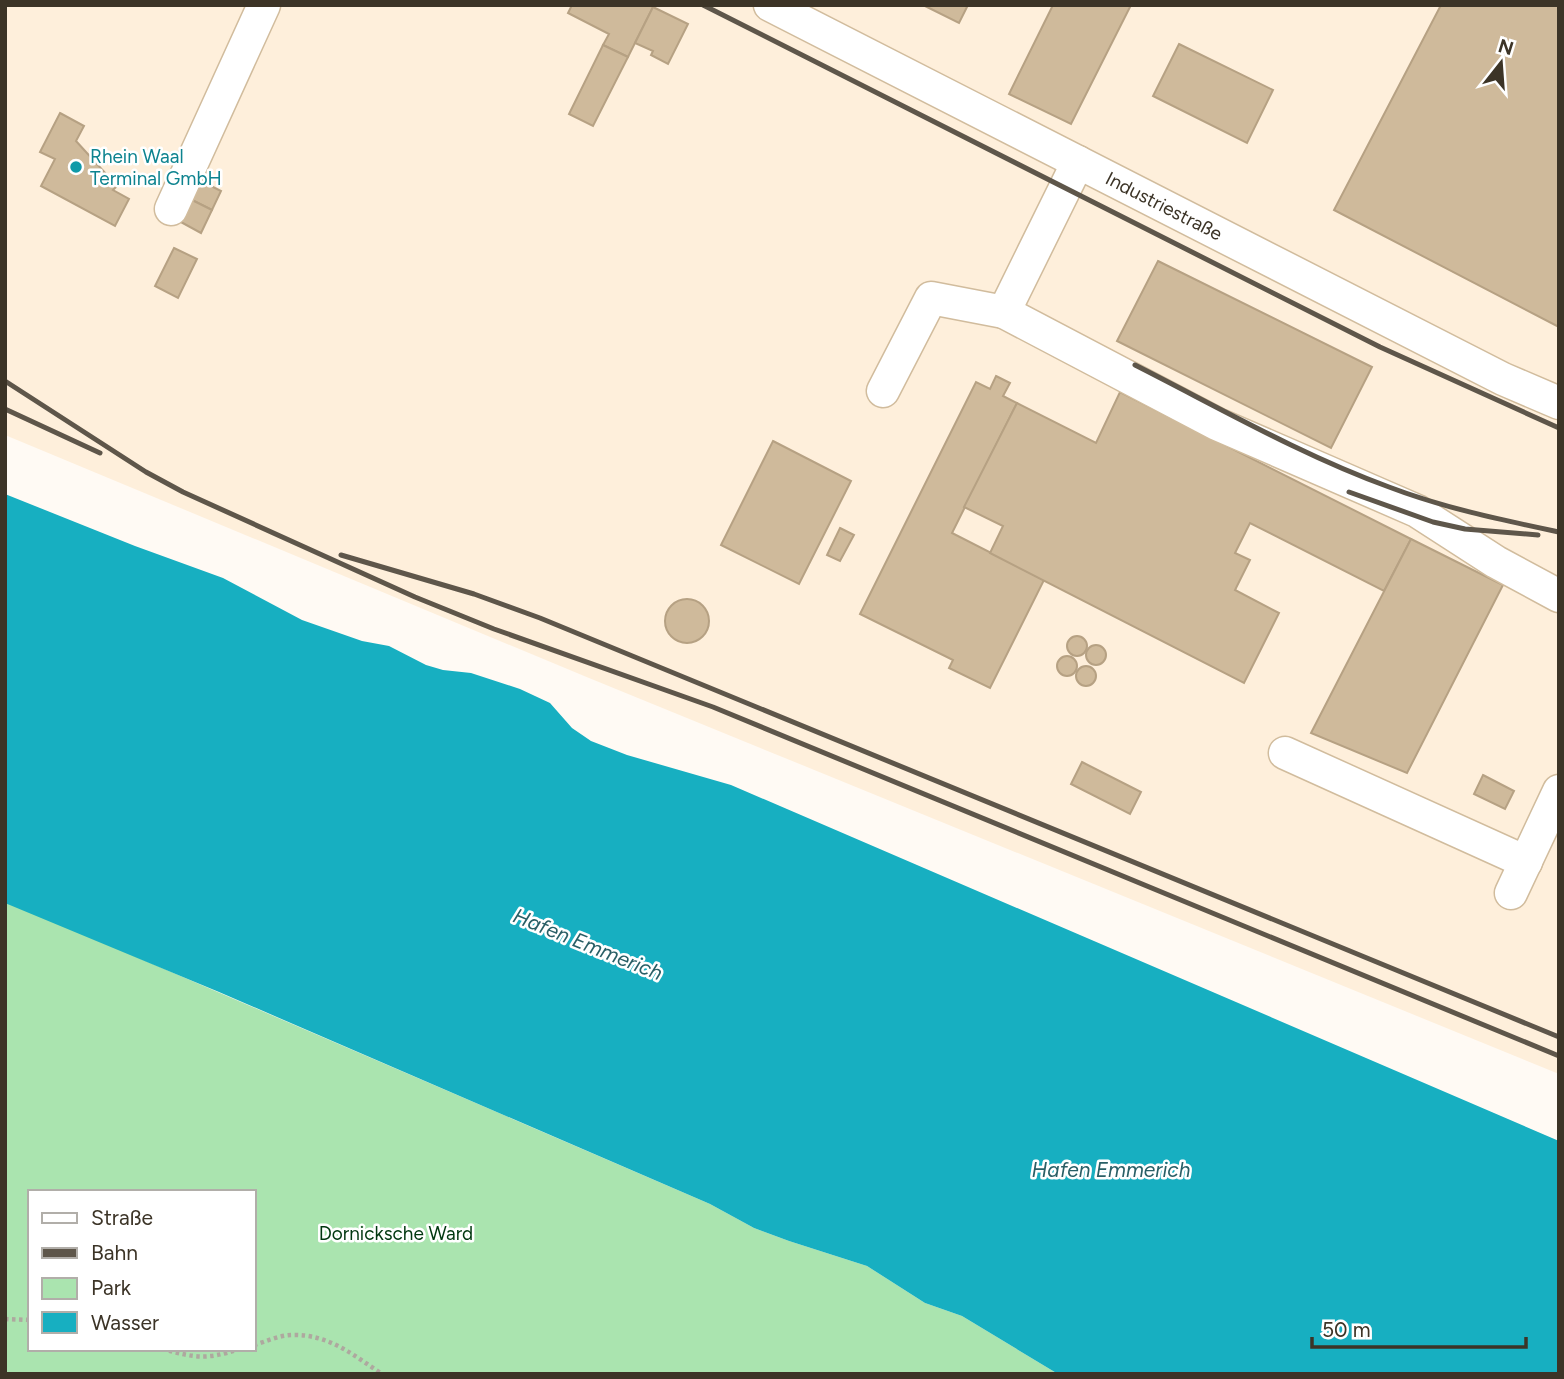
<svg xmlns="http://www.w3.org/2000/svg" width="1564" height="1379" viewBox="0 0 1564 1379" font-family="Figtree,sans-serif">
<style>
.industrial{fill:#feefdb}
.green{fill:#aae4af;fill-rule:evenodd}
.water{fill:#17afc1}
.building{fill:#cfba9b;stroke:#b6a183;stroke-width:2}
.lines{fill:none;stroke-linecap:round;stroke-linejoin:round}
.minor-casing{stroke:#d1bc9d;stroke-width:35}
.path{stroke:#aea89f;stroke-width:4.5;stroke-dasharray:3.5 3.5;stroke-linecap:butt}
.minor{stroke:#fff;stroke-width:32}
.rail{stroke:#5e564a;stroke-width:5}
.culture-dot{fill:#0f9aa8;stroke:#fff;stroke-width:2.5}
.labels{text-anchor:middle;dominant-baseline:central;stroke-width:5;stroke-linejoin:round;paint-order:stroke}
.culture-label{font-size:19px;fill:#0d838f;stroke:#fff;text-anchor:start}
.street-label{font-size:19px;fill:#3c3427;stroke:#fff}
.park-label{font-size:19px;fill:#00370f;stroke:#fff}
.water-label{font-size:21px;font-style:italic;fill:#295f66;stroke:#fff}
</style>
<rect width="100%" height="100%" fill="#fffaf4"/>
<path class="industrial" d="M5 5H1559V1074L589 678 5 435Z"/>
<path class="green" d="M5 897 104 943 710 1204 754 1228 789 1241 867 1266 925 1303 962 1316 1058 1374H5ZM30 1192H254V1349H30Z"/>
<path class="water" d="M5 494 135 546 223 578 302 620 362 641 389 646 426 665 443 670 471 673 520 689 550 703 572 728 591 741 627 755 731 785 1559 1141V1374H1058L962 1316 925 1303 867 1266 789 1241 754 1228 710 1204 219 992 5 903Z"/>
<g class="building">
<path d="M572 5H650L653 7 628 57 603 45 609 34 568 13Z"/>
<path d="M923 5H968L959 23Z"/>
<path d="M1053 5H1131L1071 124 1009 94Z"/>
<path d="M1441 5H1559V327L1334 210Z"/>
<path d="M653 7 688 24 668 64 651 55 653 51 635 43Z"/>
<path d="M1179 44 1273 90 1247 143 1153 96Z"/>
<path d="M603 45 628 57 593 126 569 114Z"/>
<path d="M60 113 84 126 76 141 117 186 113 190 129 199 115 226 41 186 55 159 40 152Z"/>
<path d="M199 180 221 191 212 210 190 199Z"/>
<path d="M190 199 212 210 201 233 179 221Z"/>
<path d="M174 248 197 259 178 298 155 286Z"/>
<path d="M1158 261 1372 367 1331 448 1117 341Z"/>
<path d="M996 376 1010 383 1003 396 1017 403 952 533 1044 580 990 688 949 668 953 660 860 614 976 382 990 389Z"/>
<path d="M1120 392 1411 539 1384 591 1250 523 1235 553 1250 560 1235 590 1279 613 1244 683 990 553 1003 526 964 507 1017 403 1096 443Z"/>
<path d="M773 441 851 481 799 584 721 545Z"/>
<path d="M840 528 854 535 840 561 827 555Z"/>
<path d="M1411 539 1503 585 1407 773 1311 733Z"/>
<circle cx="687" cy="621" r="22"/>
<circle cx="1077" cy="646" r="10"/>
<circle cx="1096" cy="655" r="10"/>
<circle cx="1067" cy="666" r="10"/>
<circle cx="1086" cy="676" r="10"/>
<path d="M1082 762 1141 792 1130 814 1071 784Z"/>
<path d="M1483 775 1514 791 1505 809 1474 794Z"/>
</g>
<g class="lines">
<defs>
<g id="minor">
<path d="M770 5 1503 379 1559 403"/>
<path d="M171 209 264 5"/>
<path d="M1004 312 1217 424 1417 511 1496 562 1559 596"/>
<path d="M883 391 931 298 1004 312 1078 162"/>
<path d="M1285 753 1526 862"/>
<path d="M1511 893 1559 791"/>
</g>
</defs>
<use href="#minor" class="minor-casing"/>
<g class="path">
<path d="M5 1319 30 1320"/>
<path d="M254 1345C265 1342 279 1335 292 1335 329 1334 353 1355 382 1374"/>
<path d="M162 1349C197 1358 205 1360 240 1349"/>
</g>
<use href="#minor" class="minor"/>
<g class="rail">
<path d="M703 5 1380 347 1559 428"/>
<path d="M1135 365C1218 407 1301 455 1389 487 1444 508 1502 520 1559 532"/>
<path d="M5 381 146 472 183 492 415 597 494 629 713 707 1559 1056"/>
<path d="M5 409 100 453"/>
<path d="M1349 492 1433 522 1465 529 1538 535"/>
<path d="M341 555 474 594 540 618 1559 1037"/>
</g>
</g>
<circle class="culture-dot" cx="76" cy="167" r="7"/>
<g class="labels">
<g class="culture-label">
<text x="90" y="156">Rhein Waal<tspan x="90" dy="22">Terminal GmbH</tspan></text>
</g>
<g class="street-label">
<text transform="translate(1164 206) rotate(27)">Industriestraße</text>
</g>
<g class="park-label">
<text x="396" y="1233">Dornicksche Ward</text>
</g>
<g class="water-label">
<text transform="translate(588 944) rotate(22)">Hafen Emmerich</text>
<text x="1111" y="1169">Hafen Emmerich</text>
</g>
</g>
<rect width="1564" height="1379" fill="none" stroke="#3c3427" stroke-width="14"/>
<rect x="28" y="1190" width="228" height="161" fill="#ffffff" stroke="#b1aea9" stroke-width="2"/>
<rect x="42" y="1213" width="35" height="10" fill="#ffffff" stroke="#b1aea9" stroke-width="2"/>
<text x="91" y="1225" font-size="21" fill="#3c3427">Straße</text>
<rect x="42" y="1248" width="35" height="10" fill="#5e564a" stroke="#b1aea9" stroke-width="2"/>
<text x="91" y="1260" font-size="21" fill="#3c3427">Bahn</text>
<rect x="42" y="1278" width="35" height="21" fill="#aae4af" stroke="#b1aea9" stroke-width="2"/>
<text x="91" y="1295" font-size="21" fill="#3c3427">Park</text>
<rect x="42" y="1312" width="35" height="21" fill="#17afc1" stroke="#b1aea9" stroke-width="2"/>
<text x="91" y="1330" font-size="21" fill="#3c3427">Wasser</text>
<g transform="translate(1501 63) rotate(17)" stroke="#ffffff" stroke-width="5" paint-order="stroke">
<path d="M0-5L12 26L0 18L-12 26Z" fill="#3c3427"/>
<text y="-10" font-size="19" font-weight="bold" text-anchor="middle" fill="#3c3427">N</text>
</g>
<path d="M1312 1337v10h214v-10" fill="none" stroke="#3c3427" stroke-width="3.5"/>
<text x="1322" y="1337" font-size="21" fill="#3c3427" stroke="#ffffff" stroke-width="5" paint-order="stroke">50 m</text>
</svg>
